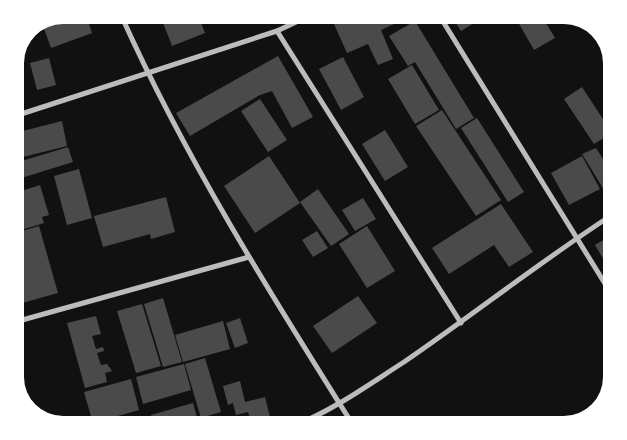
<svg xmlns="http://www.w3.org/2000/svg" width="627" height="440" viewBox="0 0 627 440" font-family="'Open Sans',sans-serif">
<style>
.building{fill:#4a4a4a}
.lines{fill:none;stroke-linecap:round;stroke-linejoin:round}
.minor{stroke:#bcbcbc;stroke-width:5}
</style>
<rect width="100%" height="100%" fill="#111"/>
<g class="building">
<path d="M63 15H66L68 19 86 15 92 33 51 48 42 23Z"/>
<path d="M160 15H198L205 33 172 46Z"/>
<path d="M330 15H414L381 30 393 59 378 65 368 44 347 53Z"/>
<path d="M451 15H487L461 31Z"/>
<path d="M514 15H541L555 38 534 50Z"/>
<path d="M415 21 474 118 456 129 415 62 408 66 389 36Z"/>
<path d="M278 56 313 117 292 128 272 91 260 95 190 136 176 113Z"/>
<path d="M343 57 364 97 341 110 319 69Z"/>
<path d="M49 58 56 85 37 90 30 63Z"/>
<path d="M412 65 439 110 415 124 388 79Z"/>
<path d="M582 87 612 133 594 144 564 99Z"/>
<path d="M260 99 287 140 268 152 241 111Z"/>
<path d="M442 110 501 200 476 216 416 126Z"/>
<path d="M477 118 524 192 508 202 461 128Z"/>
<path d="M62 121 67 146 15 159V133Z"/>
<path d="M385 130 408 167 385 181 362 144Z"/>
<path d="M68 147 73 162 15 180V163Z"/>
<path d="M596 148 612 173V203L582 154Z"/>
<path d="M269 156 300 203 255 233 224 186Z"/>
<path d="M582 156 600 189 569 205 551 173Z"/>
<path d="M79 169 92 218 67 225 54 176Z"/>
<path d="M40 185 49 215 42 217 44 223 18 231 15 220V193Z"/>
<path d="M318 189 349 234 331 246 300 202Z"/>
<path d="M166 197 175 232 151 239 150 234 103 247 94 216Z"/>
<path d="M363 198 376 219 355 231 342 210Z"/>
<path d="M501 204 533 252 509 267 494 245 449 274 432 248Z"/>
<path d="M39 226 58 293 15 305V233Z"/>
<path d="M367 226 395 271 367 288 339 244Z"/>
<path d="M317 231 328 248 313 257 302 240Z"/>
<path d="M612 235V274L595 245Z"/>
<path d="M358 296 377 323 332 353 313 326Z"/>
<path d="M163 298 182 362 163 367 144 304Z"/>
<path d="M142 304 161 366 136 373 117 311Z"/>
<path d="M96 316 101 334 92 336 96 349 103 347 104 351 97 353 101 365 107 364 112 371 105 373 107 382 85 388 67 323Z"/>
<path d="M240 318 248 343 235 348 226 323Z"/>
<path d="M223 321 230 349 183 362 175 335Z"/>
<path d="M205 358 221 412 201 418 185 364Z"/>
<path d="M184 364 191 390 143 404 136 377Z"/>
<path d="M131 379 139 410 93 423 84 392Z"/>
<path d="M240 381 245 402 265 397 270 417 251 422 248 412 236 415 233 403 228 405 223 386Z"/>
<path d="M193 403 199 425H154L151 415Z"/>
</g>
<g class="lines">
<g class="minor">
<path d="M121 15C185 158 270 293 353 425"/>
<path d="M439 15 612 295"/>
<path d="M277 31 461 323"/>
<path d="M15 116 277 31 311 15"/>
<path d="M15 322 249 257"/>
<path d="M15 361 26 401"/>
<path d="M296 425C335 409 368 385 404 362 474 314 541 261 612 215"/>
</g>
</g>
<path d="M0 0H627V440H0ZM63 24H564A39 39 0 0 1 603 63V377A39 39 0 0 1 564 416H63A39 39 0 0 1 24 377V63A39 39 0 0 1 63 24Z" fill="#fff" fill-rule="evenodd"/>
</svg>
